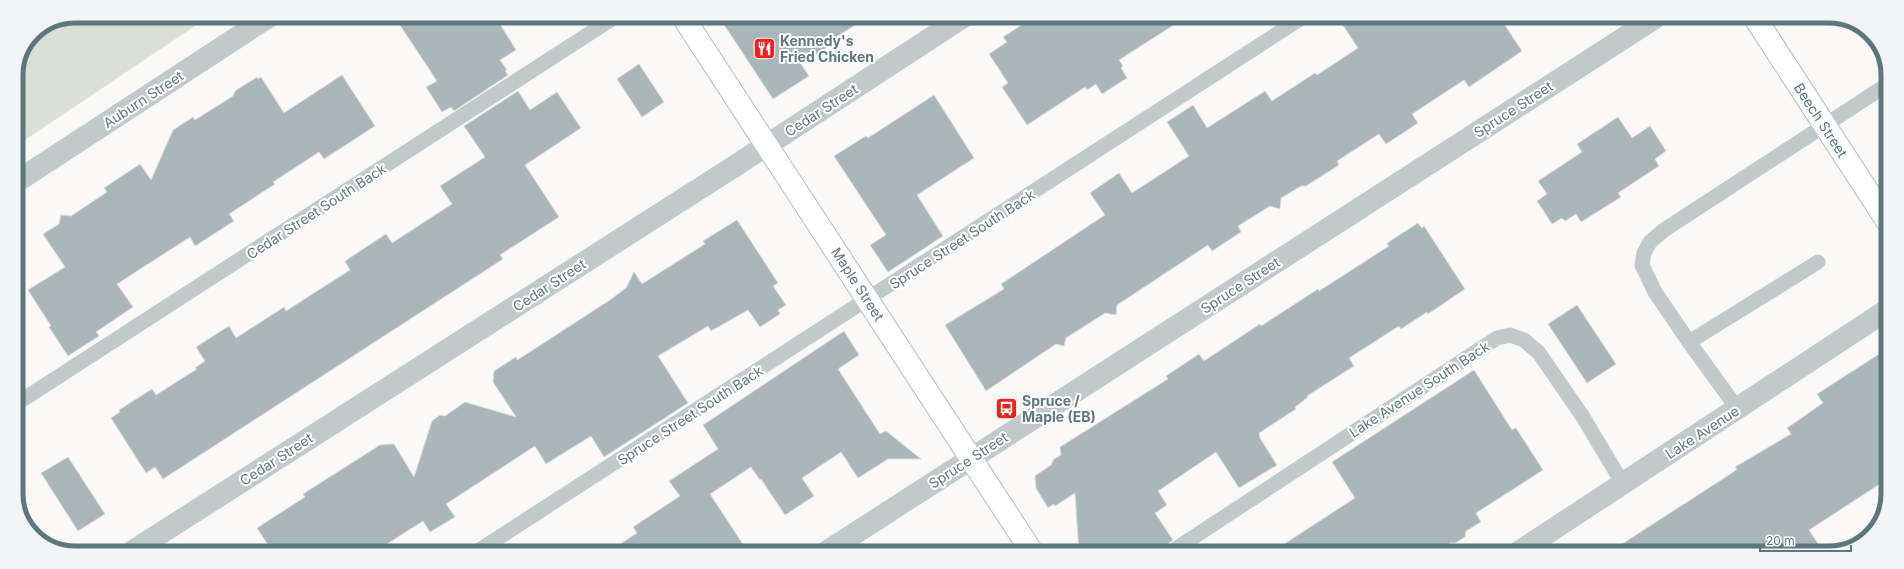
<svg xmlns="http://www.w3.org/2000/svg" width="1904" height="569" viewBox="0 0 1904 569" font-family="Inter,sans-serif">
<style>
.green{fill:#dbe0d6}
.building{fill:#a9b6ba;stroke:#dcdbd9}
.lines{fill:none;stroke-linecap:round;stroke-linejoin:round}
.primary-casing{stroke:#b5bdc0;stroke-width:24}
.service{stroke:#c2c9cb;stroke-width:15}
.minor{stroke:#c2c9cb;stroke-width:22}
.tertiary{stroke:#c2c9cb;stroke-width:22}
.primary{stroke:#fff;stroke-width:22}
.labels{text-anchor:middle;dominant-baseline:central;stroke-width:4;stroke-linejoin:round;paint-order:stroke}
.poi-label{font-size:14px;font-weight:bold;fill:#5e777f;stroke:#fff;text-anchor:start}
.street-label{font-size:14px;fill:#5e777f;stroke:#fff}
.rim{fill:none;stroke:#5e777f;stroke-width:5}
</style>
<rect width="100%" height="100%" fill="#faf9f7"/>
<path class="green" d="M75 16H210L16 146V75L34 33Z"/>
<g class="building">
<path d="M394 16H495L516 50 500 60 507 70 505 71 508 75 454 111 451 107 442 112 426 87 437 81Z"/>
<path d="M719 17H869L829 41 832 44 801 64 809 76 773 99Z"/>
<path d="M1034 17H1186L1119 60 1123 66 1121 68 1127 78 1102 94 1096 84 1087 90 1085 87 1027 125 1002 87 1008 83 989 54 1007 42 1003 37Z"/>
<path d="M1338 18H1500L1522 51 1469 87 1464 80 1412 114 1418 123 1386 144 1379 134 1337 161 1339 165 1306 186H1301L1281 198 1280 209 1270 206 1238 226 1241 232 1212 251 1208 245 1117 305 1116 315 1105 313 1066 338 1064 346 1056 344 986 391 945 325 1004 289 1001 284 1105 215 1090 193 1119 173 1132 193 1189 156 1167 122 1193 105 1207 128 1265 91 1272 101 1315 73 1317 75 1358 48Z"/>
<path d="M639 64 664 102 642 117 617 79Z"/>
<path d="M342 75 375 126 324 159 319 152 273 182 275 184 229 214 234 221 195 246 190 237 117 284 133 307 96 332 99 336 68 356 49 327 51 326 28 290 65 267 43 234 59 224 61 215 71 216 107 192 104 188 140 164 151 180 173 130 193 117 195 120 233 96 235 91 257 77 258 79 261 77 284 113Z"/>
<path d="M518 91 530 110 557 92 581 128 525 165 559 217 500 255 503 259 163 479 155 467 146 473 111 418 120 412 119 410 152 389 156 395 197 369 195 368 205 361 196 347 229 326 236 338 284 307 286 311 350 270 345 261 386 234 392 243 452 204 440 186 485 157 464 126Z"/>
<path d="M934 95 974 158 917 195 943 236 888 272 870 245 886 235 834 156 866 136 868 138Z"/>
<path d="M1618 117 1632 138 1650 126 1666 151 1655 159 1659 166 1618 193 1621 197 1581 222 1576 214 1565 221 1562 218 1552 224 1537 201 1547 194 1538 181 1582 152 1577 144Z"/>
<path d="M737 220 778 283 773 286 786 305 778 310 780 314 760 327 748 310 711 331 708 326 658 356 688 403 604 457 591 436 546 464 535 446 446 504 455 517 430 532 423 521 376 551H272L257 528 305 497 303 494 380 445 394 444 414 477 432 421 440 415 445 416 465 402 516 417 493 382 494 371 516 357 517 360 519 359 610 300 626 288 634 272 642 284 705 244 703 241Z"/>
<path d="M1418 223 1422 228 1424 226 1465 289 1428 314 1427 312 1401 329 1399 326 1349 358 1354 366 1307 396 1308 397 1295 407 1296 409 1259 433 1260 438 1277 465 1239 488 1216 452 1158 491 1167 505 1155 513 1173 540 1163 548 1162 552H1079L1075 493 1055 506 1054 504 1048 508 1036 488 1035 476 1051 465 1054 459 1061 455 1060 447 1168 379 1166 376 1199 354 1204 361 1260 324 1261 326 1318 289 1319 291 1389 246 1387 243Z"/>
<path d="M1577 305 1616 364 1587 383 1548 324Z"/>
<path d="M844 331 859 355 838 369 880 434 886 431 921 459H888L858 478 841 452 802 478 814 496 785 515 761 479 760 480 751 467 710 494 748 552H608L637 533 633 527 680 496 669 481 718 449 703 425Z"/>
<path d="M1887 349 1886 480 1809 530 1824 553H1608L1732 473 1737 469 1735 467 1791 434 1787 428 1823 403 1817 394Z"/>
<path d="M1474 370 1512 430 1516 428 1543 470 1476 513 1481 522 1466 531 1465 537 1455 543H1450L1434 553 1272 552 1355 498 1332 462Z"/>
<path d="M68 457 105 514 78 531 41 473Z"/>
</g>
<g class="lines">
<defs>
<g id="primary">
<path d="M683 17 1032 552"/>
<path d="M1755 18 1887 221"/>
</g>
</defs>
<use href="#primary" class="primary-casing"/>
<g class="service">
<path d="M1818 262 1689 342 1655 292 1642 265 1644 253 1650 242 1664 230 1888 84"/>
<path d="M1689 342 1737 408"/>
<path d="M16 404 615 17"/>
<path d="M478 551 1303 17"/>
<path d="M1171 552 1497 338 1510 335 1524 340 1539 353 1583 417 1623 484"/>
</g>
<g class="minor">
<path d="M16 182 270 16"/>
<path d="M133 551 738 164 963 17"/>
</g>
<g class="tertiary">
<path d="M826 552 1655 18"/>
<path d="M1517 553 1887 310"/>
</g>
<use href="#primary" class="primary"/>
</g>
<defs>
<symbol id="restaurant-square" viewBox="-11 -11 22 22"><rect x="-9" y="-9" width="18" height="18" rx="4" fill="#f3211d" stroke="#fff"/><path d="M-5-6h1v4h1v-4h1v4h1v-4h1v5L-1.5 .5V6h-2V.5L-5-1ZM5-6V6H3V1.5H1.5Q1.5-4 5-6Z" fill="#fff"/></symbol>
<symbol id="bus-square" viewBox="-11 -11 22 22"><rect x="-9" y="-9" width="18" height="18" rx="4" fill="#f3211d" stroke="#fff"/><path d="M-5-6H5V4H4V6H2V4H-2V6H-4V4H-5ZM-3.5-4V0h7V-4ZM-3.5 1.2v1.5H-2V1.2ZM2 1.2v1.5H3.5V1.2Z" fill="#fff"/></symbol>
</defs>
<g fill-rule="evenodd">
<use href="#restaurant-square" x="752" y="36" width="25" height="25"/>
<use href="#bus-square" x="994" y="396" width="25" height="25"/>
</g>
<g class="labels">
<g class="poi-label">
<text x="780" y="40">Kennedy's<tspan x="780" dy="16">Fried Chicken</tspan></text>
<text x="1022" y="400">Spruce /<tspan x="1022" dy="16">Maple (EB)</tspan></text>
</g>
<g class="street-label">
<text transform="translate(143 99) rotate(-33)">Auburn Street</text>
<text transform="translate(1513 109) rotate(-33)">Spruce Street</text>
<text transform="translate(821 110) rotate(-33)">Cedar Street</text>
<text transform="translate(1821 120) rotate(57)">Beech Street</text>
<text transform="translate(316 211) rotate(-33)">Cedar Street South Back</text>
<text transform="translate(962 239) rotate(-33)">Spruce Street South Back</text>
<text transform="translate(858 284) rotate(57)">Maple Street</text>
<text transform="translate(549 285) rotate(-33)">Cedar Street</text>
<text transform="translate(1240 285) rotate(-33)">Spruce Street</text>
<text transform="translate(1419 389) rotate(-33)">Lake Avenue South Back</text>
<text transform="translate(690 415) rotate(-33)">Spruce Street South Back</text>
<text transform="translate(1702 432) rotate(-33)">Lake Avenue</text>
<text transform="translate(276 459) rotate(-33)">Cedar Street</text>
<text transform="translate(968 460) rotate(-33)">Spruce Street</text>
</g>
</g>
<path d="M0 0H1904V569H0ZM75 23H1829A52 52 0 0 1 1881 75V494A52 52 0 0 1 1829 546H75A52 52 0 0 1 23 494V75A52 52 0 0 1 75 23Z" fill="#f2f4f5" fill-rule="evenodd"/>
<path class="rim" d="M75 23H1829A52 52 0 0 1 1881 75V494A52 52 0 0 1 1829 546H75A52 52 0 0 1 23 494V75A52 52 0 0 1 75 23Z"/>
<path d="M1760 545v6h91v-6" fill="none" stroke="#5e777f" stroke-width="2"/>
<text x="1766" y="545" font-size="12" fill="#5e777f" stroke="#ffffff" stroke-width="3" paint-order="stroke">20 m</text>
</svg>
